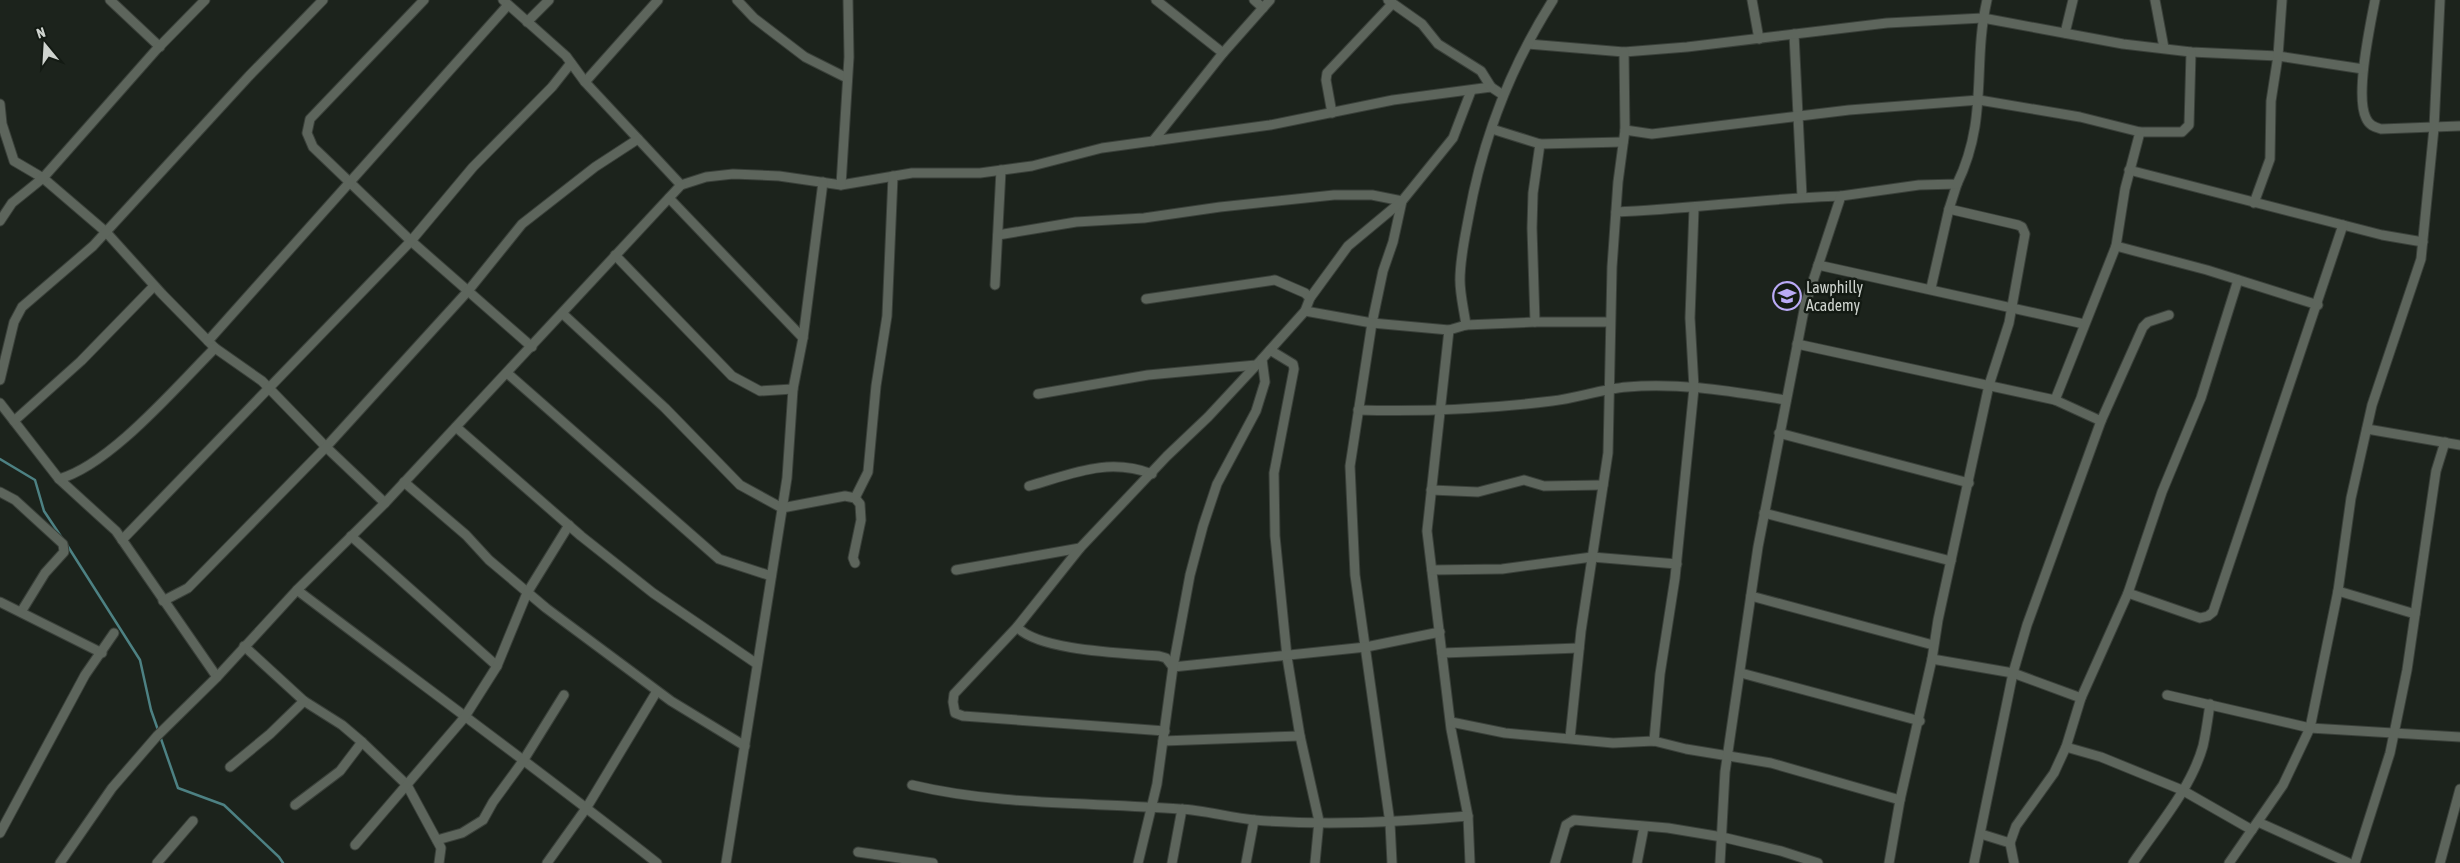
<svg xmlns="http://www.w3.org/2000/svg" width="2460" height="863" viewBox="0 0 2460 863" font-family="'Asap Condensed',sans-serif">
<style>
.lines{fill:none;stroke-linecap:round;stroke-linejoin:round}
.stream{stroke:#4d8183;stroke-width:2.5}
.street-casing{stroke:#3a403a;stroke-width:11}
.street{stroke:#5d655c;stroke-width:9}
.labels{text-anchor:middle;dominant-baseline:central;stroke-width:5;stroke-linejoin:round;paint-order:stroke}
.poi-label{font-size:16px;fill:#cfd4cf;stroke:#131a13;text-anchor:start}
</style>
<rect width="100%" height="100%" fill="#1c231c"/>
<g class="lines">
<g class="stream">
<path d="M0 459 35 480 44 511 62 538"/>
<path d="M67 545 140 660 151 710 158 730"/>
<path d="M160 736 178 788 224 805 279 857 283 863"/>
</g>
<defs>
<g id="street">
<path d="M110 0 160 47"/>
<path d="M424 0 310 119 307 133 313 147 411 241 532 347"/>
<path d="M503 0 566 56 585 82 681 185 706 177 733 174 779 176 841 185 912 173H980L1032 166 1102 148 1270 125 1393 100 1491 87 1503 95"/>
<path d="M737 0 754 18 805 57 847 78"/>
<path d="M1156 0 1223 53"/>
<path d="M1254 0 1263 8"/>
<path d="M1388 0 1422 24 1438 44 1481 71 1491 87"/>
<path d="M1752 0 1759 39"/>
<path d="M2155 0 2164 48"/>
<path d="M2375 0C2370 26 2355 96 2366 118 2369 125 2374 127 2381 129L2460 126"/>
<path d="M527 22 549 0"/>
<path d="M2065 33 2073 0"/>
<path d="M1794 34 1802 197"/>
<path d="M1528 44 1624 52 1687 47 1887 23 1983 18 2123 44 2191 52 2278 56 2363 69"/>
<path d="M585 82 658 0"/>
<path d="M0 104 2 124 14 161 43 178 106 232 162 294 215 348 262 381 326 447 385 503"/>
<path d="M1332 113 1326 80 1327 73 1392 4"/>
<path d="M1492 129 1540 144"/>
<path d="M1625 130 1652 134 1849 110 1979 100 2080 117 2140 132H2182L2189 125 2191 52"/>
<path d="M1153 141 1223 53 1270 0"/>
<path d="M2129 170 2382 235 2423 242"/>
<path d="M841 185 849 57 848 0"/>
<path d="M669 198 803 338"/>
<path d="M2254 203 2270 159 2271 101 2278 56 2282 0"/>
<path d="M1616 212C1691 209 1766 198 1841 196"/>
<path d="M0 221 12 203 43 178 156 50 205 0"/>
<path d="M998 235 1076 222 1144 218 1220 207 1334 195H1372L1402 201 1393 242 1383 271 1372 323 1350 466 1355 575 1390 823 1392 863"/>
<path d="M2116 246 2207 270 2318 305"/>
<path d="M615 255 732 376 760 391 793 389"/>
<path d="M1818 265 2084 324"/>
<path d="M995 285 1001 170"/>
<path d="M1931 288 1949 209 1957 184"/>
<path d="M1146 299 1275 280 1305 293 1310 298"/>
<path d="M1305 311 1372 323 1449 330 1466 325 1535 322H1609"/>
<path d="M563 314 665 408 740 485 782 508 845 496 855 498 860 504 861 520 853 558 855 563"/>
<path d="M1535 322 1532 228 1533 193 1540 144 1623 142"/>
<path d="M1466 325C1464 310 1460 295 1460 280 1460 258 1465 237 1469 215 1483 138 1511 66 1553 0"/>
<path d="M1449 330 1427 531 1451 729 1468 816 1470 863"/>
<path d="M208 341 508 5"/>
<path d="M1797 344 2055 400 2101 421"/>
<path d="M1270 350 1293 364 1294 369 1274 473 1275 536 1287 657 1300 736 1319 821 1315 863"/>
<path d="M507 373 719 559 771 576"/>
<path d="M0 380 14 322 22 307 93 246 249 76 323 0"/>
<path d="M1038 394 1148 375 1256 365"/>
<path d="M2055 400 2116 246 2125 189 2140 132"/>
<path d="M0 403 59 479 116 531 217 677"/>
<path d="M1358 410C1423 412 1487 409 1552 401 1577 398 1602 389 1627 387 1679 382 1734 392 1786 400"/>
<path d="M14 421 81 361 154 286"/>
<path d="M456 427 581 536 653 593 757 664"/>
<path d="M2367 429 2460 445"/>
<path d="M1779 433 1969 483"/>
<path d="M59 479C110 465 176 387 215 348"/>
<path d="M404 482 466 535 489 560 546 608 671 701 745 746"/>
<path d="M1029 486C1072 474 1108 457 1152 474"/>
<path d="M1431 490 1478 492 1524 480 1544 486 1603 485"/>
<path d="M0 492 15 500 63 544 64 552 45 573 21 612"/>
<path d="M855 498 868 472 876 386 887 316 893 176"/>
<path d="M1764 513 1951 561"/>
<path d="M351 536 497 666"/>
<path d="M122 540 411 241 473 167 552 87 571 63"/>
<path d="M956 570 1080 548"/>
<path d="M1432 570 1502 569 1592 557 1677 564"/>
<path d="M297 590C417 681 539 770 657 863"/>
<path d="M2338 591 2415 614"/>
<path d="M2128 593 2200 618 2208 616 2213 612 2343 225"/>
<path d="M1751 596 1933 645"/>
<path d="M163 601 188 588 326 447 468 291 522 224 595 167 638 139"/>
<path d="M0 602 102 653"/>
<path d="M1017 627C1039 651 1125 653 1159 656L1166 658 1173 667 1366 647 1440 632"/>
<path d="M244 646 304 701 342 725 362 742 407 785 441 848 439 863"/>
<path d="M1442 653 1579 648"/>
<path d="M1932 659 2013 673 2081 698"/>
<path d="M1741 673 1920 721"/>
<path d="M2167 695 2310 728 2460 737"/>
<path d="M1451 722 1505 733 1613 743 1654 741 1686 749 1771 763 1900 800"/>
<path d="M1165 731 963 716 955 713 953 702 954 694 1017 627 1080 548 1167 456 1208 417 1262 359"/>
<path d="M1570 738 1581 631 1608 453 1612 267 1618 182 1625 130 1624 52"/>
<path d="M1163 741 1300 736"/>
<path d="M1654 741 1660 674 1675 578 1694 388 1690 318 1694 208"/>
<path d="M2066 747 2101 757 2182 790 2252 830"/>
<path d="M230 767 270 734 304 701"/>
<path d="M912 785C1000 806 1090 802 1180 809 1205 810 1230 818 1255 820 1326 826 1397 822 1468 816"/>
<path d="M295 805 340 771 362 742"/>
<path d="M2258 822 2349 863"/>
<path d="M0 833 85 675 114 633"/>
<path d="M1981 834 2010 843 2014 863"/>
<path d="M437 840 462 833 483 820 493 802 523 761 564 695"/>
<path d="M2010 843 2016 826 2054 773 2066 747 2081 698 2128 593 2162 492 2201 398 2238 280"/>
<path d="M355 845 464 718 497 666 527 593 569 525"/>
<path d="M858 852 933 863"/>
<path d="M60 863 112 788 157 736 217 677 297 590 385 503 681 185"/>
<path d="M157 863 193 821"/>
<path d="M547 863 587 807 657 691"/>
<path d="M726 863 787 478 793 389 803 338 823 182"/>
<path d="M1138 863 1157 784 1173 667 1190 575 1203 526 1217 484 1256 411 1265 382 1262 359 1305 311 1310 298 1348 246 1402 201 1453 138 1471 91"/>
<path d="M1172 863 1182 809"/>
<path d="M1246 863 1254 820"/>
<path d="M1555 863 1566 825 1574 820 1668 828 1722 837 1781 851 1818 863"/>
<path d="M1637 863 1644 827"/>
<path d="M1720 863 1725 772 1758 547 1805 305 1841 196 1919 185 1957 184C1989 118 1972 66 1987 0"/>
<path d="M1889 863 1900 800 1932 659 1938 620 1989 385 2009 323 2025 234 2022 227 2018 225 1949 209"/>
<path d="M1974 863 2013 673 2027 625 2101 421 2143 327 2148 322 2169 315"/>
<path d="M2133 863C2157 827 2191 789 2203 746 2206 733 2208 718 2210 704"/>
<path d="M2229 863 2283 785 2310 728 2338 591 2351 498 2372 405 2421 259 2434 128 2440 0"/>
<path d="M2355 863 2390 753 2407 670 2436 471 2445 442"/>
<path d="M2440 863 2460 789"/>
</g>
</defs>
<use href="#street" class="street-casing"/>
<use href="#street" class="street"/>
</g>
<defs>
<symbol id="school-ring" viewBox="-11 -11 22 22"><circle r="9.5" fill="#131a13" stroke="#baaaf6" stroke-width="1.5"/><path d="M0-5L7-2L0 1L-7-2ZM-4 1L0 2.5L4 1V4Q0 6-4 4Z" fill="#baaaf6"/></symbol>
</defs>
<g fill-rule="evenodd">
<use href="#school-ring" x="1771" y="280" width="32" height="32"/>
</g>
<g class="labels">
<g class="poi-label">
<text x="1806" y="287">Lawphilly<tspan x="1806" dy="18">Academy</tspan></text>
</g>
</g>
<g transform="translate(45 45) rotate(342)" stroke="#131a13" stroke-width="4" paint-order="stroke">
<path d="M0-4L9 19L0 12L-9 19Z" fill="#cfd4cf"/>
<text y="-8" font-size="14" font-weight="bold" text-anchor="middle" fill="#cfd4cf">N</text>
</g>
</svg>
